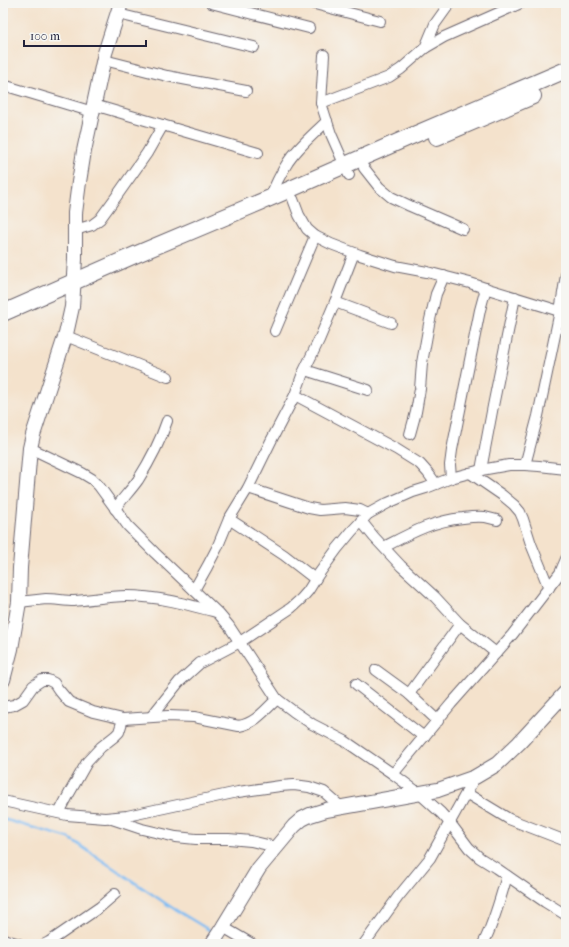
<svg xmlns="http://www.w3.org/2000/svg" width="569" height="947" viewBox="0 0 569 947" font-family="'IM FELL French Canon',serif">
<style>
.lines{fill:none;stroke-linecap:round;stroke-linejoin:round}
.stream{stroke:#81bdf3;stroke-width:2.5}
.street-casing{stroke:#6c656e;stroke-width:12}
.secondary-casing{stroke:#6c656e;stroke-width:16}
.primary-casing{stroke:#6c656e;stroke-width:18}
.street{stroke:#fff;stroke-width:10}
.secondary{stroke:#fff;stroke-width:14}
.primary{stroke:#fff;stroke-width:16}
</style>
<rect width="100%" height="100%" fill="#f6f6f2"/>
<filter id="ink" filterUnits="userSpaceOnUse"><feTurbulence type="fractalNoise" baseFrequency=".025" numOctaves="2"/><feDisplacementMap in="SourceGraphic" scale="8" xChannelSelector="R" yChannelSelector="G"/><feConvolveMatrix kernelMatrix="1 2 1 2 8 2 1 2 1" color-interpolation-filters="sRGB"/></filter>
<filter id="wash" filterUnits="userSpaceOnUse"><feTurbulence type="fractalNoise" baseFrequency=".012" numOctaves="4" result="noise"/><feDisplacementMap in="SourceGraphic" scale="16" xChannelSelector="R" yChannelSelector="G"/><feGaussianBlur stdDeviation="0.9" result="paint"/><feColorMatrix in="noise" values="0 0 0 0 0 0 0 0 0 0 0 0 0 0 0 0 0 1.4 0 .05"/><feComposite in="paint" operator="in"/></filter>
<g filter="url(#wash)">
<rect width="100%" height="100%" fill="#f4e2cc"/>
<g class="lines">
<g class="stream">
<path d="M3 819 69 838 171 907 214 933"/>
<path d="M221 938 233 944"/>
</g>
</g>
</g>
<g filter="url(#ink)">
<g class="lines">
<defs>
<g id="street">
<path d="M211 3 309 28"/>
<path d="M311 3 380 21"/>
<path d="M118 14 254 47"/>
<path d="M425 48 435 24 450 3"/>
<path d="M324 55 321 103 331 134 349 175"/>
<path d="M104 60 167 76 246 91"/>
<path d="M3 85 93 112"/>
<path d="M321 103 389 77 401 69 425 48 444 37 521 3"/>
<path d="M94 105 258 153"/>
<path d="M364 168 379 187 391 197 410 206 463 229"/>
<path d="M270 198C275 185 281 173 288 162 299 146 314 134 327 121"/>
<path d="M293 199 299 215 307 229 315 236 331 244 360 255 395 266 427 272 470 283 488 289 566 313"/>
<path d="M75 230 92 225 100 219 116 197 147 153 163 125"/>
<path d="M335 302 391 323"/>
<path d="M275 331 315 236"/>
<path d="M66 336 168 377"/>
<path d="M305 370 368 390"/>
<path d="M295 395 396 449 420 464 428 473 436 484"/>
<path d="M410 434 416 412 420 389 422 363 429 324 436 294 444 276"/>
<path d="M30 448 82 473 92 479 99 486 128 526 155 553 218 613 229 626 277 699 293 711 312 724 345 741 393 774 420 794 441 813 450 823 469 848 480 858 496 868 545 902 566 915"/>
<path d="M525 465 538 416 560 311 566 275"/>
<path d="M481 470 493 406 515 297"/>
<path d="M470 473 502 495 514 505 520 512 523 519 531 544 549 588"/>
<path d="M451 478 450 465 452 450 480 310 486 288"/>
<path d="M248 488 309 508 320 510 345 508 360 510 368 514"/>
<path d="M115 509C122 499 131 490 138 480 150 461 160 442 167 421"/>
<path d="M229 519 284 555 315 579"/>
<path d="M361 521 374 537 401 566 435 597 460 624 496 653"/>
<path d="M384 547C411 533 432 521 463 518 470 517 477 516 485 517 489 518 493 519 497 520"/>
<path d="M194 590 207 567 217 548 229 519 248 488 272 439 295 395 303 373 319 340 335 302 354 253"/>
<path d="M19 602C28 601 37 600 46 599 55 599 65 601 74 601 91 600 108 596 126 596 157 596 186 604 216 612"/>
<path d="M376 670 409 694 438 721"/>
<path d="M356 684 424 737"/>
<path d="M409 694 460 624"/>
<path d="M3 707 14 705 23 700 33 686 42 680H48L54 683 58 689 69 702 93 712 123 719 168 716 194 717 239 726C256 723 265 710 277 699"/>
<path d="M151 717 179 682 200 663 240 642 291 608 301 599 308 591 318 575 337 549 352 531 368 514 388 503 413 492 426 488 451 478 481 470 509 465H525L539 466 566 469"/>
<path d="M393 774 451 704 512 635 560 573 566 559"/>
<path d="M466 793 509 819 566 841"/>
<path d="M3 801 67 815 105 818 127 816 238 792 280 786 294 785 309 787 324 792 341 807"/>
<path d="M59 813 70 792 87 762 101 747 115 736 119 732 123 719"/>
<path d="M112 819 142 829 176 837 196 839H229L251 841 276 847"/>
<path d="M223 927 252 944"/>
<path d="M3 939 19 944"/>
<path d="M45 944 49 942 100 907 115 894"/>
<path d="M364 944 398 897 430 858 475 777"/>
<path d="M483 944C494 923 500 899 507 876"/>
</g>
<g id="secondary">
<path d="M3 680 11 649 19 602 20 568 30 448 33 435 66 334 72 307 75 259V213L79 182 84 151 105 53 121 3"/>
<path d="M212 944 223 927 259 868 294 826 302 819 310 815 326 810 438 790 475 777 497 764 519 743 566 692"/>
</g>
<g id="primary">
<path d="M437 137 533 96"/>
<path d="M3 313 137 254 270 198 416 134 566 70"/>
</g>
</defs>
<use href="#street" class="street-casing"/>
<use href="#secondary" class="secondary-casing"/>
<use href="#primary" class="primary-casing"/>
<use href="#street" class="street"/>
<use href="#secondary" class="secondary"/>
<use href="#primary" class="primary"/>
</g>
</g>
<rect width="569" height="947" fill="none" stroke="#f6f6f2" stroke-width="16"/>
<path d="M24 40v6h122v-6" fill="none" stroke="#22223b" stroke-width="2"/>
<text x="30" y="40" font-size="12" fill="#22223b" stroke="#f6f6f2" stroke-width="3" paint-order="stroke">100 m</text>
</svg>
